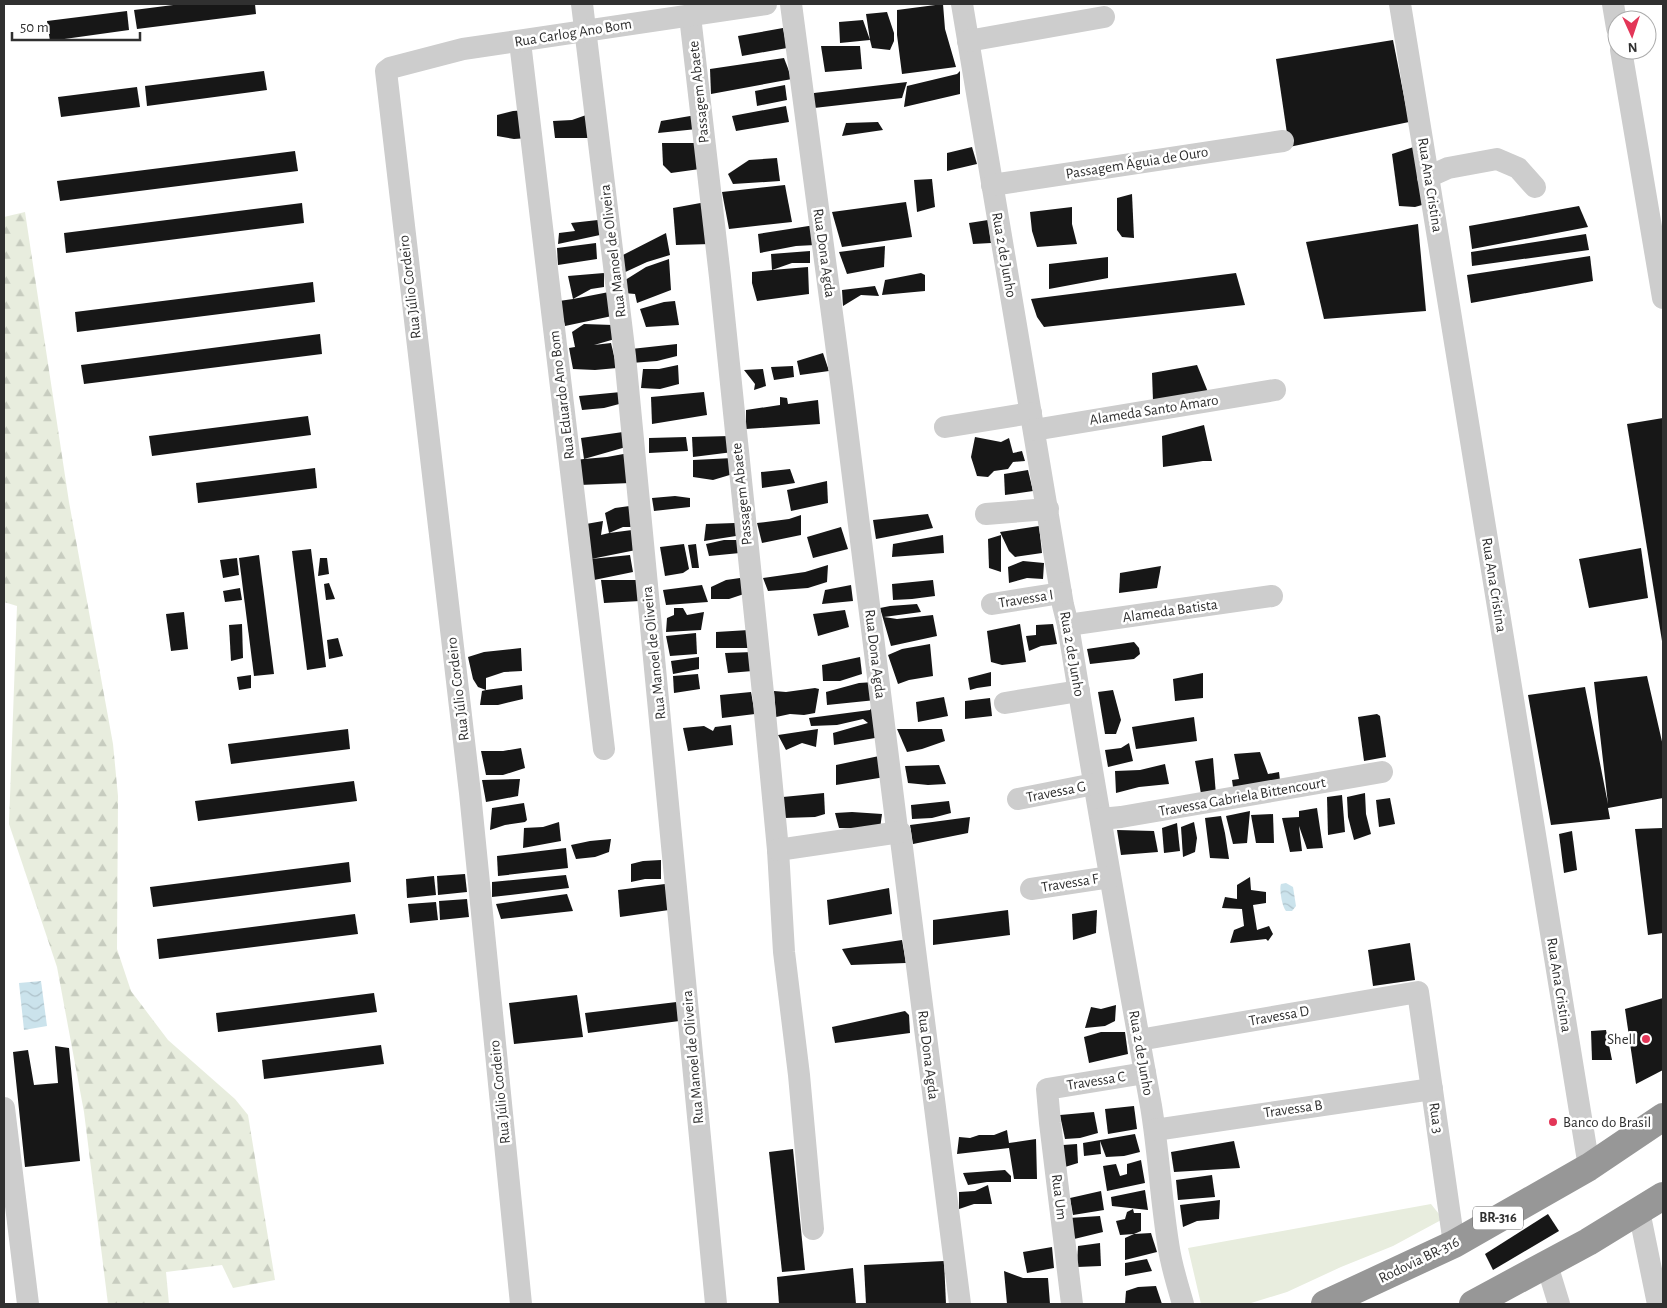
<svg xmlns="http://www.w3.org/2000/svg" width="1667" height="1308" viewBox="0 0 1667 1308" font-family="'Alegreya Sans',sans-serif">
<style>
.green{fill:#e8edde}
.forest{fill:url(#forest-firs)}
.water{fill:url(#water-waves)}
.building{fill:#171717}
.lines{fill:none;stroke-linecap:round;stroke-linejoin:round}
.minor{stroke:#cdcdcd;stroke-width:22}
.highway{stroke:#979797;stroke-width:28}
.poi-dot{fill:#e33658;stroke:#fff;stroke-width:2}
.labels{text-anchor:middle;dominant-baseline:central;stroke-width:5;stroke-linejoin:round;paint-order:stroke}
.shield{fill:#fff;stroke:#6e6e6e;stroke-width:1}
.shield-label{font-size:14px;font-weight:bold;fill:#303030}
.street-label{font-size:15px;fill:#303030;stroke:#fff}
.poi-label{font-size:15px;fill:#303030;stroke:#fff;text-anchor:end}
</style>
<defs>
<pattern id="forest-firs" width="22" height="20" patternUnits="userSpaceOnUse" patternTransform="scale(1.25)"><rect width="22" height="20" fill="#e8edde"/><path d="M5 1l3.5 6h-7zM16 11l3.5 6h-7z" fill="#c7ccbf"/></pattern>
<pattern id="water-waves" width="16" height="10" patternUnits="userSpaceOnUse" patternTransform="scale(1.25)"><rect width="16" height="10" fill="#cbe3ec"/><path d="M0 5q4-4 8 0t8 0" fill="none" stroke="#afc3cb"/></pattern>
</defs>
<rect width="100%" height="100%" fill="#fff"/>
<path class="green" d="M1431 1204 1443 1219 1393 1246 1341 1267 1287 1292 1248 1304H1201L1188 1248Z"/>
<path class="forest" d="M25 212 69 502 113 744 118 796 117 949 131 991 168 1040 235 1099 248 1115 275 1280 233 1288 222 1265 166 1272 169 1304H108L84 1112 57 967 9 824 17 606 4 602V217Z"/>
<g class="water">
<path d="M1286 883 1293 887 1296 906 1292 911H1286C1282 907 1279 888 1281 884Z"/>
<path d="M41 981 47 1026 24 1030 19 983Z"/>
</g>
<g class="building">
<path d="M181 4H255L256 14 137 29 134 10Z"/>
<path d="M943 4 945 29 956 67 902 74 897 35V10Z"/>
<path d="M127 11 129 30 50 41 47 21Z"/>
<path d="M887 12 894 33V41L890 50 872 48 870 40 840 43 839 22 863 20 870 40 866 14Z"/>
<path d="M783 28 787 48 742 56 738 36Z"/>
<path d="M1393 40 1409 122 1289 147 1276 59Z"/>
<path d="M821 46H860L862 69 825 72Z"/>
<path d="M784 58 792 79 711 94 710 69Z"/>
<path d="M264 71 267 90 147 106 145 86Z"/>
<path d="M960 71V94L904 107 907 86 957 74Z"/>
<path d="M907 82 902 98 814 108V93Z"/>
<path d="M785 85 787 100 757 106 755 91Z"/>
<path d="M137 87 140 107 61 117 58 97Z"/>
<path d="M786 106 789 122 736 131 732 116Z"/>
<path d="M528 110V138L514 139 497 136V115L513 111Z"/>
<path d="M589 114 592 138H555L553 121 572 120Z"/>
<path d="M696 115 697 129 658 133 661 121Z"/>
<path d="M878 122 883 130 842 136 846 123Z"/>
<path d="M662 143H701L707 168 671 173 663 165Z"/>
<path d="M1423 144 1422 205 1415 207 1399 206 1392 154Z"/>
<path d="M972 147 977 164 947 171V153Z"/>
<path d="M295 151 298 171 60 201 57 181Z"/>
<path d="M777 158 780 181 733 184 728 174 749 160Z"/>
<path d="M932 179 935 207 917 212 914 180Z"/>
<path d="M785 185 792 222 729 229 722 192Z"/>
<path d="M1132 194 1134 238 1122 237 1117 230V198Z"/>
<path d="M706 202 711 244 676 245 673 208Z"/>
<path d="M906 202 912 237 842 247 832 212Z"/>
<path d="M302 203 304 223 66 253 64 233Z"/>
<path d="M1579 206 1588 227 1472 249 1469 226Z"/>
<path d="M1072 207V224L1077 244 1037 247 1032 231 1030 212Z"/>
<path d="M598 220 600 235 558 244 559 233 575 231 571 223Z"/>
<path d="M988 220 991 243 973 244 969 223Z"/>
<path d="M1418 224 1426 311 1324 319 1306 242Z"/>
<path d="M815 225V245L796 246 760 253 758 234Z"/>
<path d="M666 233 670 255 647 262 621 274 619 257Z"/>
<path d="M1586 234 1589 250 1472 266 1471 252Z"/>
<path d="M596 243 597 259 558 265 557 248Z"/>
<path d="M885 246 884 267 847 274 839 252Z"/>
<path d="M810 251V263H792L772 270 808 267 809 294 757 301 752 283V272L772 270 771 254Z"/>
<path d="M1590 256 1593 281 1471 303 1467 275Z"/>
<path d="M1108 257V278L1049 289V264Z"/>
<path d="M669 259 671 290 637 303 635 294 624 293 622 282 646 267Z"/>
<path d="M604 273V287L591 289 573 299 609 292 612 316 565 326 559 301 573 299 568 276Z"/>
<path d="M921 273 925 275V291L882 295 885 280Z"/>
<path d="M1236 273 1245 305 1044 327 1037 317 1031 299Z"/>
<path d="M313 282 315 302 77 332 75 312Z"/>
<path d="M875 286 879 296 861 295 843 306 842 290Z"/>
<path d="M675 301 679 325 646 327 640 309 664 302Z"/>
<path d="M584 324 613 325 615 339 594 345 611 343 617 368 595 370 573 369 569 348 575 347 572 332Z"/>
<path d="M320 334 322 354 84 384 81 365Z"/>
<path d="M677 344V356L657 361 631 363V349Z"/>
<path d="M823 353 829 371 800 375 797 361Z"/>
<path d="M678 365 679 384 660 389 641 388 643 369H659Z"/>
<path d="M1197 365 1208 392 1153 401 1152 373Z"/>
<path d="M793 366 794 377 774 380 771 367Z"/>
<path d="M763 369 766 386 754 390 755 384 744 370Z"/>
<path d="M621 392 623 403 604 408 582 410 579 396Z"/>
<path d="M704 392 707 415 652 424 651 397Z"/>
<path d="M780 397 787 398 788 404 818 400 820 424 746 429V410L780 405Z"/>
<path d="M308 416 311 435 152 456 149 436Z"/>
<path d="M1663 418V641H1662L1627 424Z"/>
<path d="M1204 425 1212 461H1203L1163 467 1162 436Z"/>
<path d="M623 432 626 447 584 459 607 457 629 453 631 483 579 485 575 460 584 459 581 438Z"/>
<path d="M730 436 733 452 693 457 692 437Z"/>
<path d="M686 437 688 451 649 453V438Z"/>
<path d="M975 437 1001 442 1009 438 1013 453 1022 451 1025 461 1013 462 1008 469 994 471 988 477 977 476 971 457Z"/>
<path d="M733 458V474L713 480 693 477V460Z"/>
<path d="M315 468 317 488 198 503 196 483Z"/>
<path d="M790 469 795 483 762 488 761 472Z"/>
<path d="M1028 470 1033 491 1005 495 1004 474Z"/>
<path d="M827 481 828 503 791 511 787 490Z"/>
<path d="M675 496 690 498V507L654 511 652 498Z"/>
<path d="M637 505 638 527H623L609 533 632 530 636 550 591 559 630 555 633 572 594 580 586 524 603 521 601 535 609 533 605 513 615 508Z"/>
<path d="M928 514 933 528 876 539 873 520Z"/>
<path d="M801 515V535L762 543 757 523 789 519Z"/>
<path d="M735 523 736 536 704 541 706 524Z"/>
<path d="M1039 526 1042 553 1015 557 1009 551 1000 532Z"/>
<path d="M841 527 848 549 813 558 807 537Z"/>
<path d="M943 535 944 553 892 557 893 544Z"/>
<path d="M1001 535V572L989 568 988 539Z"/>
<path d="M724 540H739L740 553 709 556 706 544Z"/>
<path d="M684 544 689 569 683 573 665 576 660 547Z"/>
<path d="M696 544 699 568H692L688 545Z"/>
<path d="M1641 548 1648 598 1589 608 1579 559Z"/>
<path d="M311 549 326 667 307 670 292 551Z"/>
<path d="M259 555 274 674 254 676 239 558Z"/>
<path d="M237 558 239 575 223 578 220 560Z"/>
<path d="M320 558H327L329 574 318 576Z"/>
<path d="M1023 561 1044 563 1043 579 1027 578 1009 583 1008 567Z"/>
<path d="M828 565 827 582 808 588 768 591 763 578 805 572Z"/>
<path d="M1161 566 1157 588 1119 593 1120 573Z"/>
<path d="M740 578 747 593 729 599H711V587L726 580Z"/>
<path d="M601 580H638L640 601 604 603Z"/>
<path d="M933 580 935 596 912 599 893 600 892 584Z"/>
<path d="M329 583 335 599 326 600 324 584Z"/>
<path d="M702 585 708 602 666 605 663 590Z"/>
<path d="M851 585 853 601 822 604 825 590Z"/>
<path d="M240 588 242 600 225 602 223 591Z"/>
<path d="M917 604 921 612 884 617 897 619 933 615 937 636 891 646 880 608 890 606Z"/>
<path d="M674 608H683L687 615 704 612 701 630 666 632 667 618 674 615Z"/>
<path d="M845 610 849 627 818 636 813 614Z"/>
<path d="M184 612 188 649 171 651 166 614Z"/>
<path d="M242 624 243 658 231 661 229 625Z"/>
<path d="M1020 624 1026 662 1002 665 991 662 987 631Z"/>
<path d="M1053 624 1057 644 1041 646 1029 651 1026 636 1036 635V625Z"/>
<path d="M749 630 751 648H716V632Z"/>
<path d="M696 633 697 654 670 656 666 636Z"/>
<path d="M338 638 343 656 329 659 327 640Z"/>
<path d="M1134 642 1139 648 1140 654 1134 659 1090 664 1087 649Z"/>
<path d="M930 644 933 676 909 680 898 684 888 655 902 649Z"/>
<path d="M521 648 522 671 504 672 486 678V690L522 685 523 699 498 705H480L482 691 486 690 478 687 473 679 468 657 484 652Z"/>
<path d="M753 652V671L728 673 725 653Z"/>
<path d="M699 657V669L673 674 671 661Z"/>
<path d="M860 657 862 674 840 681H823L822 665Z"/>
<path d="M991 672V686L977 688 970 690 968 678Z"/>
<path d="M1203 673V698L1175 701 1173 679Z"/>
<path d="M698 674 700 689 674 693 673 676Z"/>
<path d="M251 675V688L239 690 237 677Z"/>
<path d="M1647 676 1663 746V798L1608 808 1610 819 1551 825 1528 695 1585 687 1608 804 1594 682Z"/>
<path d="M874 682 876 700 827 705 826 692 859 683Z"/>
<path d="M815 688 819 689 815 713 804 715 790 714 776 717 774 691 786 692Z"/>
<path d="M1113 690 1121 720 1116 734H1105L1098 692Z"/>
<path d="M751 692 755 714 722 718 720 695Z"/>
<path d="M944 697 948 716 918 722 916 702Z"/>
<path d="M990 698 992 716 965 719V701Z"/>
<path d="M872 707 875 738 834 745 833 733 868 723 863 719 837 725 811 726 809 718 870 710Z"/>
<path d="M1377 714 1380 716 1386 757 1364 761 1358 717Z"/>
<path d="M1194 717 1197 741 1136 749 1132 727Z"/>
<path d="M731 725 733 745 688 751 683 728 704 726 713 731 715 727Z"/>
<path d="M348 729 350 749 231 764 228 744Z"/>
<path d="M818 729 816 747 802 743 786 750 778 735Z"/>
<path d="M897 729H942L945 741 922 749 907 752Z"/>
<path d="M1129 743 1133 761 1108 767 1105 750 1121 748Z"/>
<path d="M521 748 525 768 503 775H486L481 751H503Z"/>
<path d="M1260 752 1268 774 1279 772 1281 789 1234 794 1232 780 1239 779 1234 754Z"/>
<path d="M884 755 885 777 836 785V765Z"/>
<path d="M1213 758 1216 795 1202 799 1195 761Z"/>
<path d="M1165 764 1169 784 1139 787 1116 793 1115 771 1140 770Z"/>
<path d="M939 765 946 784 928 785 908 783 905 766Z"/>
<path d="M520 779 518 796 486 802 482 780Z"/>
<path d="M354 781 357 801 198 821 195 801Z"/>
<path d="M824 793 825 814 815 817 784 818 783 797Z"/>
<path d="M1365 793 1366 814 1371 834 1354 840 1348 817 1347 797Z"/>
<path d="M1342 795 1345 832 1328 835 1327 797Z"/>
<path d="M1390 798 1395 824 1379 827 1376 800Z"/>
<path d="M949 801 951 813 932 818 912 819 911 805Z"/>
<path d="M524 803 527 820 525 822 505 825 490 830 492 808Z"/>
<path d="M1317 808 1323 848 1307 849 1299 826 1302 851 1290 852 1282 818 1299 817V811Z"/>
<path d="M1250 811 1247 843 1233 844 1226 816Z"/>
<path d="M852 812 882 814 880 829 839 828 835 813Z"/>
<path d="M1273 814 1274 843H1256L1251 815Z"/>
<path d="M1221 816 1225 833 1229 859 1210 858 1205 818Z"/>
<path d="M970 817 968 833 913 844 910 825Z"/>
<path d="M559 822 561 841 523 848 524 828 543 827Z"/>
<path d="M1194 822 1197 838 1195 852 1183 857 1181 827Z"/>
<path d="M1177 823 1180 851 1164 853 1162 828Z"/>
<path d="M1663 828V933L1648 935 1635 829Z"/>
<path d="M1117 830 1154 831 1158 852 1121 855Z"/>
<path d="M1572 831 1577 870 1564 873 1559 834Z"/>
<path d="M611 839 609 852 595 857 576 859 571 845 590 841Z"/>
<path d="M566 848 568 868 498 876 497 856Z"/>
<path d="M661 860V879H645L631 882V864L643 861Z"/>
<path d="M349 862 351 882 153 907 150 887Z"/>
<path d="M465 874 467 892 438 895 437 876Z"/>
<path d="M566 875 569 888 492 897V882Z"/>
<path d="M434 876 436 895 407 898 406 879Z"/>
<path d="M1250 877 1251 890 1266 892V903L1253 905 1257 930 1269 926 1273 934 1268 941 1266 939 1230 943 1234 930 1244 926 1242 909 1222 908 1225 897 1237 899V885Z"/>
<path d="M665 884 669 910 620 917 618 890Z"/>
<path d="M889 888 892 914 829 925 827 900Z"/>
<path d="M567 894 573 911 501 919 496 904Z"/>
<path d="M467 899 469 917 440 920 439 901Z"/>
<path d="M436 902 438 920 410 923 408 904Z"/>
<path d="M1008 910 1010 935 933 945V920Z"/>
<path d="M1097 910 1096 933 1073 940 1072 914Z"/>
<path d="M355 914 358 934 159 959 157 939Z"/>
<path d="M902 940 906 963 851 965 842 949Z"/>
<path d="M1410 943 1415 980 1373 986 1368 950Z"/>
<path d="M374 993 377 1012 218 1032 216 1013Z"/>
<path d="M577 995 583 1037 514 1044 509 1003Z"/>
<path d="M1663 998V1070L1636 1084 1625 1009Z"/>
<path d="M685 1001 687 1020 588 1033 585 1013Z"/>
<path d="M1116 1005 1115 1021 1105 1026 1085 1028 1091 1007 1101 1009Z"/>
<path d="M905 1011 909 1015 910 1033 835 1043 832 1027Z"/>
<path d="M1606 1030 1612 1060H1592L1591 1031Z"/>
<path d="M1101 1032H1125L1128 1054 1089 1063 1084 1037Z"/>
<path d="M381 1045 384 1064 264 1079 262 1060Z"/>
<path d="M55 1046 69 1048 80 1161 25 1167 13 1052 28 1050 34 1085 58 1083Z"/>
<path d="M1134 1106 1137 1129 1108 1134 1105 1109Z"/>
<path d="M1094 1112 1098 1133 1080 1138 1065 1139 1060 1115Z"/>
<path d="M1007 1130 1009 1143 1036 1139 1037 1179H1014L1009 1148 957 1154 959 1137 970 1138 979 1135H994Z"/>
<path d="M1135 1134 1140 1152 1124 1156 1106 1157 1100 1141 1101 1154 1084 1156 1083 1143Z"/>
<path d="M1234 1141 1240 1168 1174 1172 1171 1152Z"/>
<path d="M1077 1144 1078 1163 1065 1167 1063 1145Z"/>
<path d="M793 1149 805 1270 782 1272 769 1152Z"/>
<path d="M1141 1160 1145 1183 1107 1191 1103 1166 1116 1164 1120 1176 1127 1174V1164Z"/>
<path d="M1005 1170 1011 1176V1182H987L968 1185 963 1173Z"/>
<path d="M1212 1175 1215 1197 1178 1200 1176 1180Z"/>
<path d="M988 1185 992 1204H974L959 1209V1192L975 1191Z"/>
<path d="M1145 1190 1148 1210 1112 1206 1111 1197Z"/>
<path d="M1101 1191 1104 1210 1073 1215 1070 1198Z"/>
<path d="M1220 1200 1219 1219 1197 1221 1183 1227 1180 1205Z"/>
<path d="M1133 1209 1134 1213H1141V1231L1134 1234 1120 1235 1116 1221 1125 1219 1127 1212Z"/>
<path d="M1548 1214 1559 1231 1493 1270 1485 1254Z"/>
<path d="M1100 1216 1103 1232 1070 1240 1069 1218Z"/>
<path d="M1151 1233 1157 1252 1125 1260V1238L1134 1234Z"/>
<path d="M1100 1243 1101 1266 1077 1267 1078 1246Z"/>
<path d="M1052 1247 1054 1268 1027 1273 1023 1252Z"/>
<path d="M1147 1259 1152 1271 1125 1276V1263Z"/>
<path d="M944 1261 946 1304H866L864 1265Z"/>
<path d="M853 1268 856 1304H779L777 1277Z"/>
<path d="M1004 1271 1023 1278H1048L1050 1304H1007Z"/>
<path d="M1156 1286 1162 1304H1125L1126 1291 1138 1287Z"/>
</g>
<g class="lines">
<g class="minor">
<path d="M582 4 625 356 716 1304"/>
<path d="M791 4 842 389 897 829 900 832 960 1304"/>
<path d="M962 4 1063 605 1068 625C1094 786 1122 946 1151 1106 1159 1154 1161 1202 1169 1249 1172 1268 1178 1286 1183 1304"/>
<path d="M1400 4 1589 1167"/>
<path d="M1613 4 1617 28"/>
<path d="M690 16 720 277 764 703 778 850 784 952 799 1075 813 1229"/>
<path d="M968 41 1104 17"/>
<path d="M520 42 604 749"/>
<path d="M1621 50 1663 298"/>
<path d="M1428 177 1448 168 1497 159 1518 168 1535 187"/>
<path d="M992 185 1283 141"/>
<path d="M945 427 1031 413"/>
<path d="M1034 430 1275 390"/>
<path d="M986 514 1048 509"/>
<path d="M992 604 1061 593"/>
<path d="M1068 625 1272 596"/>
<path d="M1005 703 1079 691"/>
<path d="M1018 799 1094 784"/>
<path d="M1101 819 1121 817 1382 772"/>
<path d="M778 850 900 832"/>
<path d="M1031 889 1110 877"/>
<path d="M1139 1040 1418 992 1454 1244"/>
<path d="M4 1108 28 1304"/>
<path d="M1155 1130 1432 1089"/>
<path d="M1639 1211 1658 1304"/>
<path d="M1547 1265 1559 1304"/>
<path d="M521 1304 470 793 386 71 390 68 463 49 766 4"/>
<path d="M1072 1304 1050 1123 1047 1089 1145 1073"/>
</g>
<g class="highway">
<path d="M1325 1304 1454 1244 1589 1167 1663 1117"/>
<path d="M1473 1304 1588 1242 1663 1196"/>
</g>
</g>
<g class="poi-dot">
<circle cx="1646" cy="1039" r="5"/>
<circle cx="1553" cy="1122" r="5"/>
</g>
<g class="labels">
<rect class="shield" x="1473" y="1206.5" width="50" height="23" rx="4"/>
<g class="shield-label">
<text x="1498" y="1218">BR-316</text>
</g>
<g class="street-label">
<text transform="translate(573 33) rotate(-9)">Rua Carlog Ano Bom</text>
<text transform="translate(699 92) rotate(-96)">Passagem Abaete</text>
<text transform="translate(1137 163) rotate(-9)">Passagem Águia de Ouro</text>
<text transform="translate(1430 185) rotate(81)">Rua Ana Cristina</text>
<text transform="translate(613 251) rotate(-97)">Rua Manoel de Oliveira</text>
<text transform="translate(824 253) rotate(82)">Rua Dona Agda</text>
<text transform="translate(1004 255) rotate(80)">Rua 2 de Junho</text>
<text transform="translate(410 287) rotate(-97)">Rua Júlio Cordeiro</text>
<text transform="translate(562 395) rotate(-97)">Rua Eduardo Ano Bom</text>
<text transform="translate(1154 410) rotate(-9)">Alameda Santo Amaro</text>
<text transform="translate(742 494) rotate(-96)">Passagem Abaete</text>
<text transform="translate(1494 585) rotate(81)">Rua Ana Cristina</text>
<text transform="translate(1026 599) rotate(-9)">Travessa I</text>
<text transform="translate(1170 611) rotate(-8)">Alameda Batista</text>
<text transform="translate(654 653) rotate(-96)">Rua Manoel de Oliveira</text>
<text transform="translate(875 654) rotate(83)">Rua Dona Agda</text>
<text transform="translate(1072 654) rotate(80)">Rua 2 de Junho</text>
<text transform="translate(458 689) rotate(-97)">Rua Júlio Cordeiro</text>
<text transform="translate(1056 792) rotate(-11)">Travessa G</text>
<text transform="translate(1242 797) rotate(-10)">Travessa Gabriela Bittencourt</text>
<text transform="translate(1070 883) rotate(-9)">Travessa F</text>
<text transform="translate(1559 985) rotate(81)">Rua Ana Cristina</text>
<text transform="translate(1279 1016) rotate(-10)">Travessa D</text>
<text transform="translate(1141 1053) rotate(80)">Rua 2 de Junho</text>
<text transform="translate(928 1055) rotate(83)">Rua Dona Agda</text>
<text transform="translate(693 1057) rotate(-95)">Rua Manoel de Oliveira</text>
<text transform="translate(1096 1081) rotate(-9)">Travessa C</text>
<text transform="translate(500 1092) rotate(-96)">Rua Júlio Cordeiro</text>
<text transform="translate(1293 1109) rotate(-8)">Travessa B</text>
<text transform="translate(1436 1118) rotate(82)">Rua 3</text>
<text transform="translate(1059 1197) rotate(83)">Rua Um</text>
<text transform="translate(1419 1260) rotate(-26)">Rodovia BR-316</text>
</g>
<g class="poi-label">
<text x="1636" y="1039">Shell</text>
<text x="1563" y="1122" text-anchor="start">Banco do Brasil</text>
</g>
</g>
<rect width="1667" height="1308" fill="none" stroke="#303030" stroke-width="10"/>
<g transform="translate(1632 35) rotate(177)"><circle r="24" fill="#ffffff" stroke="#acacac"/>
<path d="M0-4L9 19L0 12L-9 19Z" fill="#e33658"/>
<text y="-8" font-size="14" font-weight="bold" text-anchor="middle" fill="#303030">N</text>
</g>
<path d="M12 32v8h128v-8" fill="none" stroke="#303030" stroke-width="2.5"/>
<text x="20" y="32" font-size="15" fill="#303030" stroke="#ffffff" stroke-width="4" paint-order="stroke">50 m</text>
</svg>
